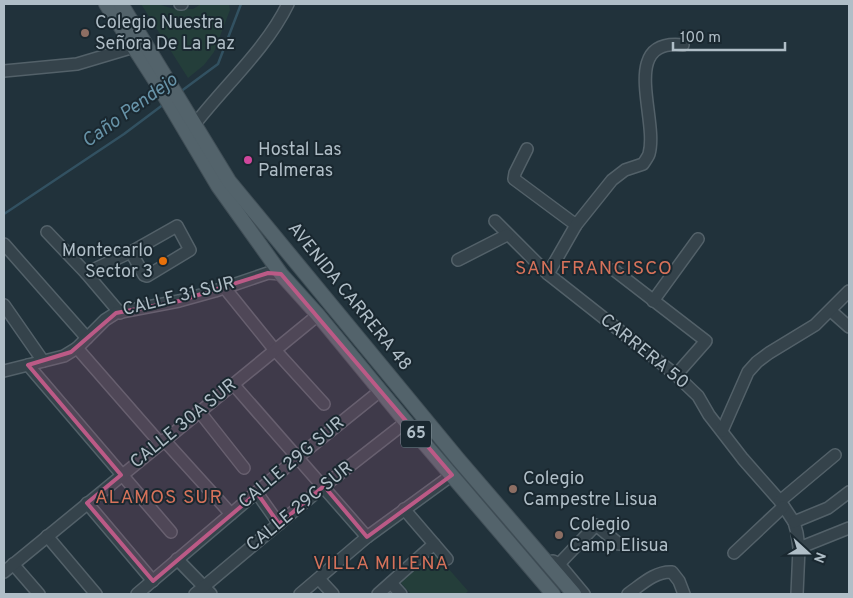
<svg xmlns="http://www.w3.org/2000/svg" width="853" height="598" viewBox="0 0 853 598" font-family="Overpass,sans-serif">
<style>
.green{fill:#243e3a}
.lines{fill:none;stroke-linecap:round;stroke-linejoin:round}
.stream{stroke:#325161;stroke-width:2.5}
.minor-casing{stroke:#536169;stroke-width:14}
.major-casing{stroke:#414f57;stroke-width:16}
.minor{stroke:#35434b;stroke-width:11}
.major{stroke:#53636b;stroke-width:14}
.marked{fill:#bb5a86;fill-opacity:0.2;stroke:#bb5a86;stroke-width:4;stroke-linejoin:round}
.education-dot{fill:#8d6e63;stroke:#1a2830;stroke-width:2}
.hotel-dot{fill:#d1479c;stroke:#1a2830;stroke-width:2}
.food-dot{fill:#e8710a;stroke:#1a2830;stroke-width:2}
.labels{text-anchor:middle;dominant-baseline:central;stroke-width:4;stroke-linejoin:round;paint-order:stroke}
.shield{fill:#1a2830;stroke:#83919a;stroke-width:1}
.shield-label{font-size:16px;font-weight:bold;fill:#b0bec7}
.poi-label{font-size:18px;fill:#b0bec7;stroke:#1a2830;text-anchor:start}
.street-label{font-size:18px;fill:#b0bec7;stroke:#1a2830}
.water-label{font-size:19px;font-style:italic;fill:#6793a8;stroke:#1a2830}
.neighbourhood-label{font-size:19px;letter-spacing:1px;fill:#d7725a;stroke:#1a2830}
</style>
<rect width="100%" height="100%" fill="#21323b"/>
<g class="green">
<path d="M141 4H158L174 9H193L201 4H229L230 10 214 52 204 65 188 78Z"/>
<path d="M433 551 468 591 465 594H411L401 583Z"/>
</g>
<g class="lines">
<g class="stream">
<path d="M180 92 218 64 241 4"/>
<path d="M4 214 124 134 164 104"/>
</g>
<defs>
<g id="minor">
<path d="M180 4H182"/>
<path d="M4 71 77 64 134 47"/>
<path d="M195 124C226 84 266 49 288 4"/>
<path d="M527 149 515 173 514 179 576 225"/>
<path d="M495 221 548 274 676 375 698 396 709 415 743 459 780 501 794 522 797 533 799 548 797 594"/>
<path d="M47 232 86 273 120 313"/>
<path d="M4 244 87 338"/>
<path d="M458 260 507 235"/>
<path d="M614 270 706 341 676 375"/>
<path d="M86 273 131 252 177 226 190 250 147 276 144 275 131 252"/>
<path d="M548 274 576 225 612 180 625 170 643 164C645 161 648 157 649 154 659 119 618 38 683 45"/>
<path d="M224 287 274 349 324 404"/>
<path d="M653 301 698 239"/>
<path d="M4 305 43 361"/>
<path d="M831 311 849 327"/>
<path d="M77 348 160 443"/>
<path d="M28 365 171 532"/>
<path d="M4 371 64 356 77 348 105 320 116 313 179 301 215 291 268 273 281 274"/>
<path d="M233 384 367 537"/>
<path d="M199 411 244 468"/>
<path d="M722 431 748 372 757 362 769 353 815 325 849 291"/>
<path d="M164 440 231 514"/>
<path d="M257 493 279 524"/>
<path d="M780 501 835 455"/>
<path d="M87 503 153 581"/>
<path d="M404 509 447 559"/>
<path d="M794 522 828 508 849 492"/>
<path d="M47 536 96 594"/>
<path d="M799 548 849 528"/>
<path d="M734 553 783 507"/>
<path d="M177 559 211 594"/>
<path d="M553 561 559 564 584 594"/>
<path d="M13 564 39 594"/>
<path d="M559 564 596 525 619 544"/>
<path d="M4 572 318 315"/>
<path d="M319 579 333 594"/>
<path d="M391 583 401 594"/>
<path d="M137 594 298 457 380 391"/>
<path d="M195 594 324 486 406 422"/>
<path d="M300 594 367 537 452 475"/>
<path d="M378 594 434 544"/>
<path d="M628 594C641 585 655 571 672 572L679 581 684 594"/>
</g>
<g id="major">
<path d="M106 4 158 85 218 186 281 274 318 315 406 422 553 594"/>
<path d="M121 4 229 181 458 459 574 594"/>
</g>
</defs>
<use href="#minor" class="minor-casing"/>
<use href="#major" class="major-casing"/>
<use href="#minor" class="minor"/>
<use href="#major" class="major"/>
</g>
<path class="marked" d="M268 273 281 274 452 475 367 537 324 486 279 524 257 493 153 581 87 503 121 475 28 365 71 352 116 313 179 301Z"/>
<g class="education-dot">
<circle cx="85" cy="33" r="5"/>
<circle cx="513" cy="489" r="5"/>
<circle cx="559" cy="535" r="5"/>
</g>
<circle class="hotel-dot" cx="248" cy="160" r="5"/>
<circle class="food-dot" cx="163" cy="261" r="5"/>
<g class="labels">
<rect class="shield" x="401" y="420.5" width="30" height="27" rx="4"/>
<g class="shield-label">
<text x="416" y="434">65</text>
</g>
<g class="poi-label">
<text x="95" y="23">Colegio Nuestra<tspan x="95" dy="21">Señora De La Paz</tspan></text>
<text x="258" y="150">Hostal Las<tspan x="258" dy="21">Palmeras</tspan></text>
<text x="153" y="251" text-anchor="end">Montecarlo<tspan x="153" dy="21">Sector 3</tspan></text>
<text x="523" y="479">Colegio<tspan x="523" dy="21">Campestre Lisua</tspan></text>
<text x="569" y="525">Colegio<tspan x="569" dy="21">Camp Elisua</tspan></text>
</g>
<g class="street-label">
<text transform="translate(179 297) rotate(-14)">CALLE 31 SUR</text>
<text transform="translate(349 297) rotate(51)">AVENIDA CARRERA 48</text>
<text transform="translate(644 352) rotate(39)">CARRERA 50</text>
<text transform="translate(184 424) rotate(-39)">CALLE 30A SUR</text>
<text transform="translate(292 463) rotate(-40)">CALLE 29G SUR</text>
<text transform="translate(300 507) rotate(-39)">CALLE 29C SUR</text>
</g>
<g class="water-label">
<text transform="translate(130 111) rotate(-36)">Caño Pendejo</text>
</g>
<g class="neighbourhood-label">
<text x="594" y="269">SAN FRANCISCO</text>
<text x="159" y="498">ALAMOS SUR</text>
<text x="381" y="564">VILLA MILENA</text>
</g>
</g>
<rect width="853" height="598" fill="none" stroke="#b0bec7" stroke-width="10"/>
<g transform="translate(808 553) rotate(111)" stroke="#1a2830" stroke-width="4" paint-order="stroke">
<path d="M0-4L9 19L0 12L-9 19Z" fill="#b0bec7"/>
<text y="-8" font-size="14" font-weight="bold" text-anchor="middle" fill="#b0bec7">N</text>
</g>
<path d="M673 42v8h112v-8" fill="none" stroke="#b0bec7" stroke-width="2.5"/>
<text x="680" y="42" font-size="15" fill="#b0bec7" stroke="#1a2830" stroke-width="4" paint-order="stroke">100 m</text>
</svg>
